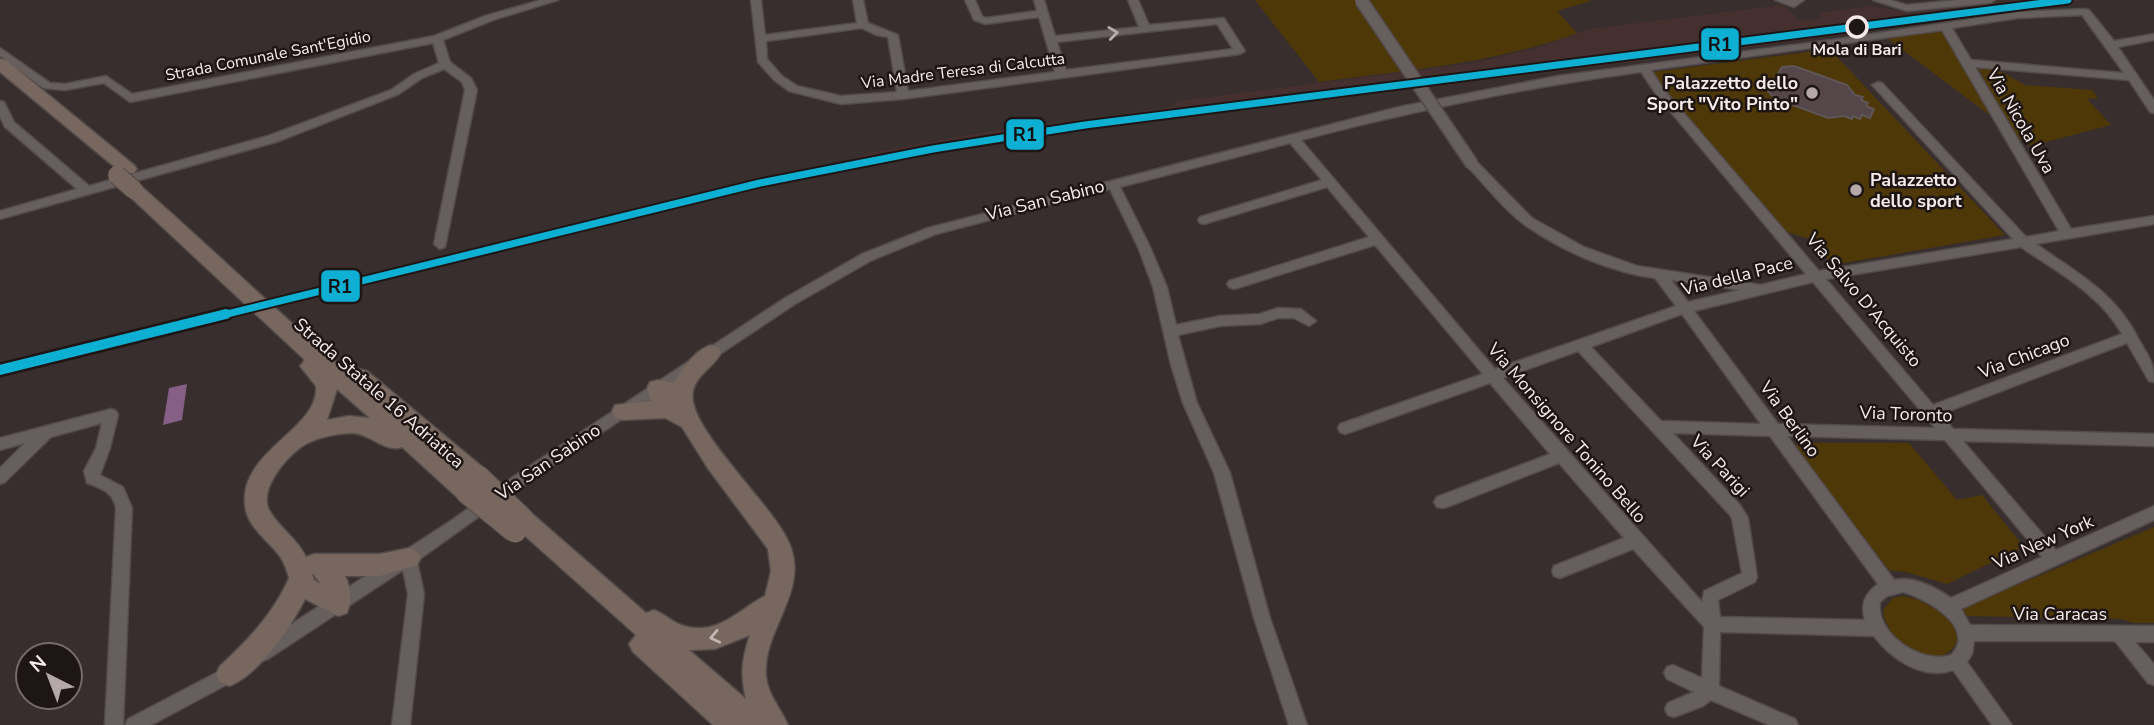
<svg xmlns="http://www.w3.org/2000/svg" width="2154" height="725" viewBox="0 0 2154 725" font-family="'Nunito Sans',sans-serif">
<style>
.built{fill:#46302f}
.green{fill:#4e3807}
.water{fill:#855f85}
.building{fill:#55464a;stroke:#5e5657;stroke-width:2}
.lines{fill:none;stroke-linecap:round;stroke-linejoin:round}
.minor-casing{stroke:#524a4a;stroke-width:3}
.highway-casing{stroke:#524a4a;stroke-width:3}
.minor{fill:#675f5e;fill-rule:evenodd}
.highway{fill:#78675e;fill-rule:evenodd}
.minor-bridge-casing{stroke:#524a4a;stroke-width:15;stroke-linecap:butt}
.highway-bridge-far1-casing{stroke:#524a4a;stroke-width:20;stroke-linecap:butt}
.highway-bridge-casing{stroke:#524a4a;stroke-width:25;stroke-linecap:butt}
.minor-bridge{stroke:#675f5e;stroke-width:12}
.highway-bridge-far1{stroke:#78675e;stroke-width:18}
.highway-bridge{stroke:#78675e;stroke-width:23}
.rail-1-far1-casing{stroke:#1e1615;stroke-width:11}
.rail-1-casing{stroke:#1e1615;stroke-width:15}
.rail-1-far1{stroke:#0dafd3;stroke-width:7}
.rail-1{stroke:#0dafd3;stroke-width:10}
.oneway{stroke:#b6acab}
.oneway2{stroke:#c4b6b2}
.stop-dot{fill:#1e1615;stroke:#f7ebea;stroke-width:3.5}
.poi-dot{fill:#b4a9a8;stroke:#1e1615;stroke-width:2.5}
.labels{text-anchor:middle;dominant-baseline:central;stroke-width:5;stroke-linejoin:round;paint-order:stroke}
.far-stop-label{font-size:16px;font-weight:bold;fill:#f7ebea;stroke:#1e1615}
.far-street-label{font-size:16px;fill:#f7ebea;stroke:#1e1615}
.poi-label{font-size:18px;font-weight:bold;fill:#f7ebea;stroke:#1e1615;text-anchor:end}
.street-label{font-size:18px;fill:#f7ebea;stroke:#1e1615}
.line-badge{stroke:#1e1615;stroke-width:2.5}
.pale-badge-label{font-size:19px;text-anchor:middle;font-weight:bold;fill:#111}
</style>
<rect width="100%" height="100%" fill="#382e2e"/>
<path class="built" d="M2015 0H2088L1789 42 1021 138 875 164 822 169 874 152 991 131 1173 107 1178 101 1474 63 1541 47 1589 29 1783 5 1799 21 1822 18 1820 13 1870 6 1911 13Z"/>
<g class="green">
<path d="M1255 0H1590L1591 1 1557 11 1577 33C1494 64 1407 70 1319 82Z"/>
<path d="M1942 29 1991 116 1888 39Z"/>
<path d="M1830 49 1838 58 2005 235 1833 265 1809 239 1784 231 1659 84 1653 72Z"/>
<path d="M1977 66 1995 68 2025 85 2092 90 2098 98 2087 99 2111 125 2031 146 2015 135Z"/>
<path d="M1799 443H1909L1957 500 1982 495 2024 547 1947 584 1906 572 1889 570 1794 447Z"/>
<path d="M2154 527V623H2134L2122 619 1964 616 1958 610Z"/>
<path d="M1903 596C1923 598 1977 628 1950 651 1926 672 1884 636 1883 610L1893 598Z"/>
</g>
<path class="water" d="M187 384 182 420 163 425 169 388Z"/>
<path class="building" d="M1794 66 1847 85 1855 95 1863 97 1861 100 1868 103 1866 106 1874 109 1870 118 1862 115 1860 119 1853 116 1852 119 1844 116 1828 118 1774 98 1768 91 1782 67Z"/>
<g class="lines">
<defs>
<g id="minor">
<path d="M541 0H558L493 20 443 40 450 62 471 78 477 90 445 247 440 249 434 244 465 90 462 82 444 69 422 78 399 94 276 142 0 219V211L77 189 5 127 0 117V101L4 102 14 122 89 186 268 136 391 90 414 74 439 63 433 43 130 102 104 83 65 90 43 88 0 56V48L50 83 65 84 106 76 132 94 434 36 485 16Z"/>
<path d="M751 0H761L765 35 857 23 853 0H863L868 23 898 35 908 91 1055 72 1039 17 985 24 974 20 965 0H975L982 16 986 18 1037 11 1034 0H1044L1055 36 1139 27 1128 0H1138L1149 25 1224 18 1245 51 1240 54 903 99 841 104 789 91 774 80 758 62ZM1217 24 1233 49 1066 70 1057 42ZM862 28 876 35 888 37 897 92 841 96 797 86 782 76 767 59 766 41Z"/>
<path d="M1775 0H1804L1794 7Z"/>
<path d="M1873 0H1890L1907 5 1957 0H1995L1990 3 1907 11Z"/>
<path d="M2085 9 2089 10 2114 41 2154 34V40L2118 47 2154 100V113L2150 112 2129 80 1975 67 2071 229 2154 216V224L2036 244C2077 273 2115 292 2138 338 2148 357 2154 360 2154 382L2149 381 2127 343 1941 414 1953 429 2154 434V446L1963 441 2056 550 2154 506V520L1961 609 1970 625 2154 626V642H2135L2154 664V685L2148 683 2115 641H1974L1972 654 1967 662 2012 725H1992L1953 670C1923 681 1890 658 1874 636L1720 632 1719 686 1795 719 1798 725H1769L1711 700 1703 706 1674 717 1668 715 1665 709 1668 703 1694 692 1667 679 1664 673 1667 667 1673 665 1702 678 1704 627 1633 549 1560 578 1554 576 1552 571 1554 566 1624 538 1559 463 1447 507 1442 508 1437 507 1434 502 1437 497 1550 454 1490 383 1345 434 1340 432 1338 428 1340 424 1483 374 1375 245 1234 289 1229 287 1227 284 1229 281 1369 237 1327 187 1204 224 1200 223 1198 220 1200 217 1322 180 1290 143 1120 187 1150 247 1167 287 1176 325 1220 316 1260 314 1278 308 1301 309 1316 321 1309 326 1294 318H1278L1260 324 1220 326 1178 335 1197 403 1230 473 1270 618 1307 725H1289L1254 618 1214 473 1183 403 1171 365 1153 287 1138 247 1110 189 936 234 872 260 795 304 523 485 417 561 424 594 410 725H392L408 594 403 570 268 659 262 661 256 659 254 653 256 647 449 522 513 477 785 298 862 254 928 228 1399 107 1558 76 1832 40 2018 12ZM2082 15 2124 73 1971 60 1952 28 2018 18ZM1942 30 2059 231 2026 237 1882 83 1878 82 1872 85 1874 87 2013 239 1819 271 1664 90 1651 70ZM1641 72 1656 94 1806 274 1761 285 1637 266 1584 247 1532 218 1476 161H1468L1466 164 1468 167C1485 185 1505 211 1525 225 1562 251 1610 272 1655 278L1676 306 1495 369 1301 140C1413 111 1526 87 1641 72ZM2021 247C2057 272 2100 294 2122 334L1933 405 1826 279ZM1671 280 1740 290 1688 302ZM1813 282 1935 428 1778 424 1694 311ZM1682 314 1761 424 1661 421 1591 347ZM1578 351 1730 515 1732 519 1742 573 1704 591 1702 602 1503 378ZM1673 433 1770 436 1878 584C1865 594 1860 604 1865 620L1720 617 1718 600 1755 582 1757 577 1748 518 1740 505ZM1787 436 1945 440 2042 557 1951 598C1935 587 1913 576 1894 580ZM1903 592C1925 598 1978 627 1951 655 1922 665 1875 634 1880 602L1887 596Z"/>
<path d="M111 409 116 411 118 415 110 448 100 475 123 487 132 508 123 725H105L116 508C113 492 101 488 87 483L84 471 96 448 102 423 51 437 5 482 0 484V468L25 443 0 450V438Z"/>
<path d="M233 664 239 666 242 672 239 678 151 725H125L128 719Z"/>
</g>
<g id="highway">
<path d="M0 59 6 60 134 165 137 169 134 173H122L0 72Z"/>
<path d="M134 184 141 186C211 248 279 313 350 375L359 369 367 371 486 470 489 477 486 484 475 485 478 492 475 499 467 502 459 499 402 447C385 453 371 434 353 433 337 433 314 438 301 447 285 459 259 489 269 510 278 527 297 538 306 557L314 554H380L409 548 417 551 421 558 417 565 380 576H345C351 587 352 601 347 613L338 616 305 599C291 627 259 675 229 686L220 682 216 674 220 666C248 640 274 613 289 578 287 571 285 564 281 558 271 543 250 529 246 511 233 452 320 431 316 386L300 366 305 360 127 194 125 190 127 186ZM337 389 370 418 349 416 327 420ZM312 574H313L321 584 314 580Z"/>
<path d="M711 345 718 347 721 353C714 367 696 375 693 391 684 427 779 509 791 548 807 594 762 631 766 677 768 695 781 709 788 725H713L633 652 629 644 636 635 514 526 510 519 514 512 522 509 530 512 646 613 654 610C665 614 673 623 684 626 718 636 738 610 765 596L771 571 768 549 707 467 682 427 665 418 623 420 615 417 612 411 615 405 651 401 647 388 650 382 658 380 674 383C682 369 695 350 711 345ZM750 635C742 658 740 675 746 699L689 650 715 649Z"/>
</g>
</defs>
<use href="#minor" class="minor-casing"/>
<use href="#highway" class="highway-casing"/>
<use href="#minor" class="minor"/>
<use href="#highway" class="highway"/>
<defs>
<path id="minor-bridge" d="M1361 0 1472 164"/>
<path id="highway-bridge-far1" d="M117 175 134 190"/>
<g id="highway-bridge">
<path d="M478 477 522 519"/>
<path d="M467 492 515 531"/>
</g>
</defs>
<use href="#minor-bridge" class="minor-bridge-casing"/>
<use href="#highway-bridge-far1" class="highway-bridge-far1-casing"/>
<use href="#highway-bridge" class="highway-bridge-casing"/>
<use href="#minor-bridge" class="minor-bridge"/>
<use href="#highway-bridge-far1" class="highway-bridge-far1"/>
<use href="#highway-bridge" class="highway-bridge"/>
<defs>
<path id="rail-1-far1" d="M219 316 760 183 933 149 1085 125 2068 0"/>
<path id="rail-1" d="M0 370 226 314"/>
</defs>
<use href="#rail-1-far1" class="rail-1-far1-casing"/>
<use href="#rail-1" class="rail-1-casing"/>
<use href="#rail-1-far1" class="rail-1-far1"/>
<use href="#rail-1" class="rail-1"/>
</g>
<defs><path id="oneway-chevron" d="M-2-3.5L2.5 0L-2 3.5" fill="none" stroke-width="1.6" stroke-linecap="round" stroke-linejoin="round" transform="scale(1.75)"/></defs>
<use class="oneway" href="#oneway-chevron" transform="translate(1113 33) rotate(-7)"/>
<use class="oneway2" href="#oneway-chevron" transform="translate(715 637) rotate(168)"/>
<circle class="stop-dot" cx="1857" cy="27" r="10"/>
<g class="poi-dot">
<circle cx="1812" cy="93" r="7"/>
<circle cx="1856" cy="190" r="7"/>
</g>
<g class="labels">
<g class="far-stop-label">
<text x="1857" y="50">Mola di Bari</text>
</g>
<g class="far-street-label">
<text transform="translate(268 56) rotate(-11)">Strada Comunale Sant'Egidio</text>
<text transform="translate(963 71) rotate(-7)">Via Madre Teresa di Calcutta</text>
</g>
<g class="poi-label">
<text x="1798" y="83">Palazzetto dello<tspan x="1798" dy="21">Sport "Vito Pinto"</tspan></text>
<text x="1870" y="180" text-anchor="start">Palazzetto<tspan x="1870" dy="21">dello sport</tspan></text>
</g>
<g class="street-label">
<text transform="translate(2021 121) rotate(60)">Via Nicola Uva</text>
<text transform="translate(1045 200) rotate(-14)">Via San Sabino</text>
<text transform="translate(1737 276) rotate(-14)">Via della Pace</text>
<text transform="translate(1864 300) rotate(50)">Via Salvo D'Acquisto</text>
<text transform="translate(2024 356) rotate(-21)">Via Chicago</text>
<text transform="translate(379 393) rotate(41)">Strada Statale 16 Adriatica</text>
<text transform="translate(1906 414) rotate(2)">Via Toronto</text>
<text transform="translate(1790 419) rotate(54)">Via Berlino</text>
<text transform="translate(1567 433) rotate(49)">Via Monsignore Tonino Bello</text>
<text transform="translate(548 462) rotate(-34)">Via San Sabino</text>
<text transform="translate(1720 466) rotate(47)">Via Parigi</text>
<text transform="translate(2043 542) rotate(-24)">Via New York</text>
<text x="2060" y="614">Via Caracas</text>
</g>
</g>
<g class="line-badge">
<rect x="1700" y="27" width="40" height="34" rx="7" fill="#0dafd3"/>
<rect x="1005" y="118" width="40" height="33" rx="7" fill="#0dafd3"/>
<rect x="320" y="269" width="41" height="34" rx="7" fill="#0dafd3"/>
</g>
<g class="pale-badge-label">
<text x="1720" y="51">R1</text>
<text x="1025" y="141">R1</text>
<text x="340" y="293">R1</text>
</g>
<g transform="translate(49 676) rotate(318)"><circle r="33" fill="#1e1615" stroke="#756b6a" stroke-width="2"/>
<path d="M0-5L12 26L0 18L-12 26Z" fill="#b4a9a8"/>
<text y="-10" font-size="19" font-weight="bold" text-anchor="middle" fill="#f7ebea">N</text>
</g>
</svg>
